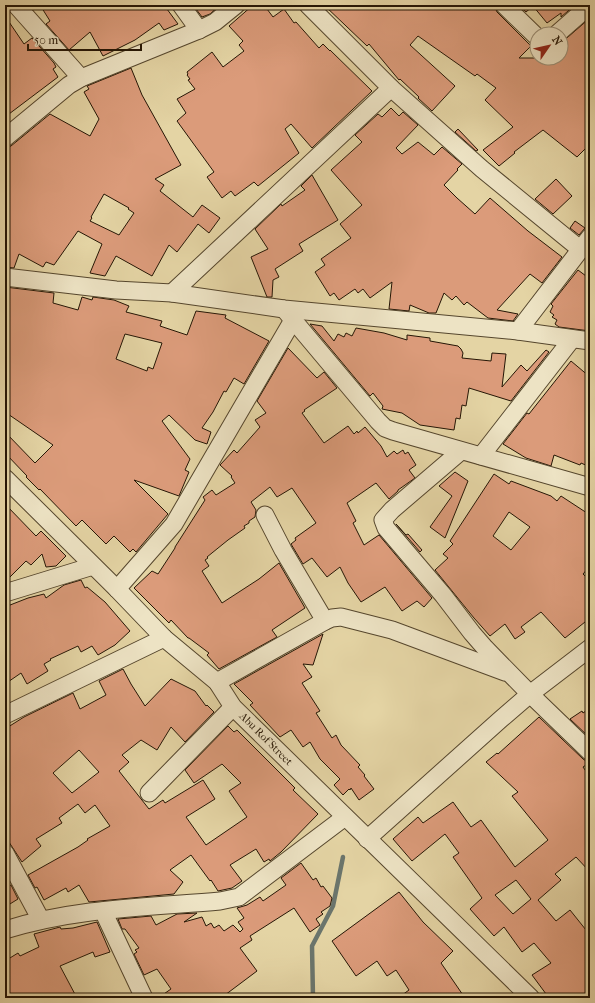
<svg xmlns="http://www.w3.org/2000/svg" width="595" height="1003" viewBox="0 0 595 1003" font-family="'IM FELL French Canon',serif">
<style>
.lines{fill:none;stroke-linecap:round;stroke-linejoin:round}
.stream{stroke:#6b756c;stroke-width:4.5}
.building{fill:#db9b7a;stroke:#251605;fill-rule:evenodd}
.minor-casing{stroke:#55462d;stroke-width:19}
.minor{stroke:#ede3c4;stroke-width:17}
.labels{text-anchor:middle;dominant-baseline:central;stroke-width:3;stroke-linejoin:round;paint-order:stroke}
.street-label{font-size:11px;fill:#251605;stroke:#ede3c4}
</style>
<rect width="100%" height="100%" fill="#e4d4a4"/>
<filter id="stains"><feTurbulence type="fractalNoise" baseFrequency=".005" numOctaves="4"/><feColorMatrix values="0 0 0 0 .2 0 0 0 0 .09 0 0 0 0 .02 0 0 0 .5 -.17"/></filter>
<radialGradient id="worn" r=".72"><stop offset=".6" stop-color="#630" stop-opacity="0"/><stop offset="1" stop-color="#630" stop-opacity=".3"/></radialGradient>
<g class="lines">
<path class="stream" d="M313 998 312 946 333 906 343 857"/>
</g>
<g class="building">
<path d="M40 5H164L178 24 164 30 159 23 135 40 103 56 90 32 69 50 46 24 50 21Z"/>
<path d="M193 5H220L210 14 202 17Z"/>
<path d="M253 5H264L273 17 284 9 294 23 296 22 319 48 323 44 330 51V50L372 91 312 148 291 124 285 129 299 153 258 186 254 182 235 196 231 191 222 198 207 177 214 172 177 121 186 113 177 99 195 89 188 80 190 79 187 75 188 74 187 72 212 52 223 67 244 51 239 45 243 41 229 26Z"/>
<path d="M324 5H494L497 12 531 46 519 58H561V43L590 18V144L577 157 543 130 514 152 515 153 499 166 483 150 513 127 485 100 496 88 477 74 475 76 418 36 410 45 455 86 432 111 418 98 419 97 400 79 399 80 369 44 367 46Z"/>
<path d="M518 5H575L561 17V13L547 23 533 6 526 12Z"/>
<path d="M5 16 24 44 32 38 54 63 56 67 53 69 58 77 5 117Z"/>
<path d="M131 68 142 95 181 165 155 179 164 185 160 191 193 217 202 205 220 218 209 233 198 224 177 252 169 245 152 276 116 256 105 276 90 273 102 244 78 231 54 265 46 262 43 267 19 254 14 268 5 267V148L11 146 50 114 90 136 99 119 84 92 89 89 87 86ZM104 194 129 208 128 209 134 213 119 235 90 221 92 218 91 217Z"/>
<path d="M391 108 399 116 403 112 418 125 396 148 402 154 418 142 434 155 442 147 462 164 457 169 458 170 444 185 457 198 475 214 490 198 528 231 562 257 542 283 530 274 497 310 518 314 513 321 488 318 467 302 464 305 456 296 452 300 444 293 436 313H429L410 305 409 311 389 309 392 282 370 298 363 289 358 293 355 289 339 300 334 293 330 296 315 272 325 265 321 259 351 238 340 224 362 205 331 170 362 142 355 135 378 114 382 117Z"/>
<path d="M458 129 478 150 476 151 455 132Z"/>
<path d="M312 175 338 220 299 244 303 251 275 269 279 277 273 280 272 297H267L251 257 268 249 255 229 281 204 282 206 305 190 301 186Z"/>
<path d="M556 179 572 196 553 214 535 199Z"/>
<path d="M575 221 585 228 579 235 570 228Z"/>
<path d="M578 270 590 279V331L559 327 555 324 557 320 552 317 554 315 550 312 553 306 551 304Z"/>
<path d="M5 287 54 293 53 303 78 310 82 297 92 300 93 297 114 300 129 306 126 312 162 321 160 326 187 335 196 311 226 315 225 318 269 341 244 384 234 378 226 392 224 391 213 412 202 428 211 432 207 444 195 440 169 415 162 421 190 459 185 470 189 472 179 496 134 480 168 514 136 552 133 549 130 552 114 536 106 544 82 520 76 526 40 489 39 490 26 477 27 476 5 453V432L35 463 53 445 5 412ZM125 334 162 343 153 369 148 367 147 371 116 359Z"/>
<path d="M310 324 322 326 334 341 338 334 344 337 346 333 352 336 356 328 384 333 407 340V335L430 338V341L458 346 461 349 463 353 462 358 491 361 492 353 506 354 502 387 521 365 527 371 546 350 549 352 511 401 469 388 466 406 462 405 460 419 456 418 454 430 420 425 402 413 382 409 383 406 373 393 370 396Z"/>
<path d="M288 348 317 378 324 372 337 388 304 410 305 411 302 413 324 443 348 426 354 434 357 431 358 433 365 427 381 446 387 457 394 451 397 454 403 450 405 454 408 452 416 465 409 470 415 478 398 490V491L389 499 376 483 347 503 356 521 353 523 364 545 379 535 432 598 424 607 417 601 402 611 385 587 361 602 348 583 340 567 327 577 312 558 303 564 291 544 296 540 295 538 316 523 292 488 277 497 270 487 251 502 256 510 255 517 249 521V523L244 526 245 528 228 540 207 557 208 558 205 560 209 566 202 571 222 603 259 579 279 563 305 608 272 630 277 637 219 669 207 655 209 653 189 638H188L171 620 169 623 134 588 152 571 158 574 175 548V547L205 500 203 497 212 490 216 495 235 483 231 477 232 476 220 465 234 450 237 453 260 427 255 420 266 413 257 401Z"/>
<path d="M571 361 590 377V467L581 463 580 465 554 455 551 466 526 458 503 444 527 413 529 414Z"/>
<path d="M455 472 468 481 445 538 430 527 452 496 439 486Z"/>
<path d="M494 474 509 484 511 481 551 496 557 501 561 496 590 515V566L583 574 590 581V618L565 638 541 612 521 627 525 632 515 639 505 624 490 636 474 618 435 570 448 558 443 554 453 544 450 541ZM509 512 530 527 511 550 493 536Z"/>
<path d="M5 504 36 536 41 531 66 556 56 566 46 567 42 554 31 565 26 561 5 582Z"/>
<path d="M396 524 406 535 408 534 422 550 420 552Z"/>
<path d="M81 580 85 588 87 587 105 602 130 631 115 645 98 655 92 646 81 652 78 646 50 659 51 660 44 664 48 671 27 684 21 673 5 684V607L28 598 44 594 46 598 64 585Z"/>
<path d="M323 634 313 665 303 664 312 677 302 683 320 711 316 713 332 738 336 735 341 745 360 765 358 767 365 775 364 776 374 789 359 800 351 788 350 790 349 789 343 795 334 785 340 779 320 759 310 742 303 747 291 730 280 737 250 705 253 703 234 684Z"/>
<path d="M123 669 131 684 145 706 171 679 195 691 206 706 207 705 214 712 185 742 171 727 157 750 141 740 122 755 129 762 119 771 149 809 163 800 165 803 203 780 215 799 186 817 206 845 247 817 229 791 241 783 222 764 194 783 185 770 228 726 234 732 237 730 295 788 293 790 318 814 281 852 270 861 269 859 264 862 256 849 230 865 242 881 232 888 218 891 211 880 210 881 191 855 170 870 183 882 174 894 89 902 79 885 68 892 66 888 44 900 37 887 35 888 28 875 78 847 88 840 87 839 110 826 95 805 85 813 78 804 59 818 62 823 36 839 41 846 22 862 5 836V729L24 717 73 693 80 709 106 695 99 681ZM79 750 99 772 72 793 53 773Z"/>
<path d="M590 708V738L570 719 582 711 583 713Z"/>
<path d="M539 717 583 759 589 763 583 767 590 777V872L576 857 555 874 561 880 538 900 556 921 570 910 590 935V998H549L532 975 551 963 534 943 522 952 504 927 494 936 470 909 482 898 453 857 459 853 445 834 412 861 393 839 418 817 423 823 453 802 471 827 481 820 515 867 548 840 512 796 518 792 486 762 497 753 498 754ZM516 880 531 899 513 914 495 895Z"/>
<path d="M301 863 313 880 316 878 321 887 323 886 332 898 330 906 321 912 323 914 316 919 320 925 310 932 294 908 250 936 252 940 240 948 257 971 221 998H158L171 989 157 969 144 975 134 954 137 952 135 950 139 948 125 929H122L118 919 151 916 156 925 177 914 197 913 184 922 202 917 206 926 211 923 214 928 219 925 224 931 233 925 240 932 243 929 238 922 244 918 237 908 247 905 260 897 263 901 286 885 281 878Z"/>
<path d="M11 885 18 899 5 907V888Z"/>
<path d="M399 892 423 922 453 951 441 963 465 998H398L409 990 396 970 387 976 377 961 356 976 332 941Z"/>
<path d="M97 922 110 952 95 957 93 952 60 966 77 998H5V961L18 953 20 956 39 947 34 934 60 927 61 929 73 928Z"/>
</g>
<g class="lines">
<defs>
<g id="minor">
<path d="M16 5 81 78"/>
<path d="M181 5 199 30"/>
<path d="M308 5 391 88 482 169 580 249"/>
<path d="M504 5 537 37"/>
<path d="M557 34 590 5"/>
<path d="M5 138 69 85 81 78 199 30 215 22 236 5"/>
<path d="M5 277 116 290 172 293 284 309 518 331 590 341"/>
<path d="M172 293 391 88"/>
<path d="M284 309 378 421 385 428 393 431 590 487"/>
<path d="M518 331 590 237"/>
<path d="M461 451 392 510 383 520 386 528 443 595 472 633 485 648 530 694 590 752"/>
<path d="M481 456 572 339"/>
<path d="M5 478 117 589 164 638 217 682 233 707 531 998"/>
<path d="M265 515 283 550 325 621"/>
<path d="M117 589 174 524 293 320"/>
<path d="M5 593 93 566"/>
<path d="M217 682 325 621 332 618 341 617 392 630 505 672"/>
<path d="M5 715 164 638"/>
<path d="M149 793 233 707"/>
<path d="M367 839 501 719 530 694 590 648"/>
<path d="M5 853 41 920"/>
<path d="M103 911 144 998"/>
<path d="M5 930C74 908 149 907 220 901L239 897 345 817"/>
</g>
</defs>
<use href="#minor" class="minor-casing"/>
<use href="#minor" class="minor"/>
</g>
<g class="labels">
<g class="street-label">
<text transform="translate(266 739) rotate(45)">Abu Rof Street</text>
</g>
</g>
<rect width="595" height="1003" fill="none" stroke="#e4d4a4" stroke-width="20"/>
<rect x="6" y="6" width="583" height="991" fill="none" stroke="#251605" stroke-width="2"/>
<rect x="10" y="10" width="575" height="983" fill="none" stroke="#251605"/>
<g transform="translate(549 46) rotate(56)"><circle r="19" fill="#ede3c4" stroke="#9d9178"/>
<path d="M0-3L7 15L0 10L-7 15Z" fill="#8f2418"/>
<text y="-6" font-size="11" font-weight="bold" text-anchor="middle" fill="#251605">N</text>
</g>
<path d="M28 44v6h113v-6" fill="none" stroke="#251605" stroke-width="2"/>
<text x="34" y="44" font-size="12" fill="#251605" stroke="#ede3c4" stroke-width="3" paint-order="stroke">50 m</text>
<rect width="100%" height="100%" filter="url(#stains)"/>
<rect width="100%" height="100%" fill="url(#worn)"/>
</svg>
